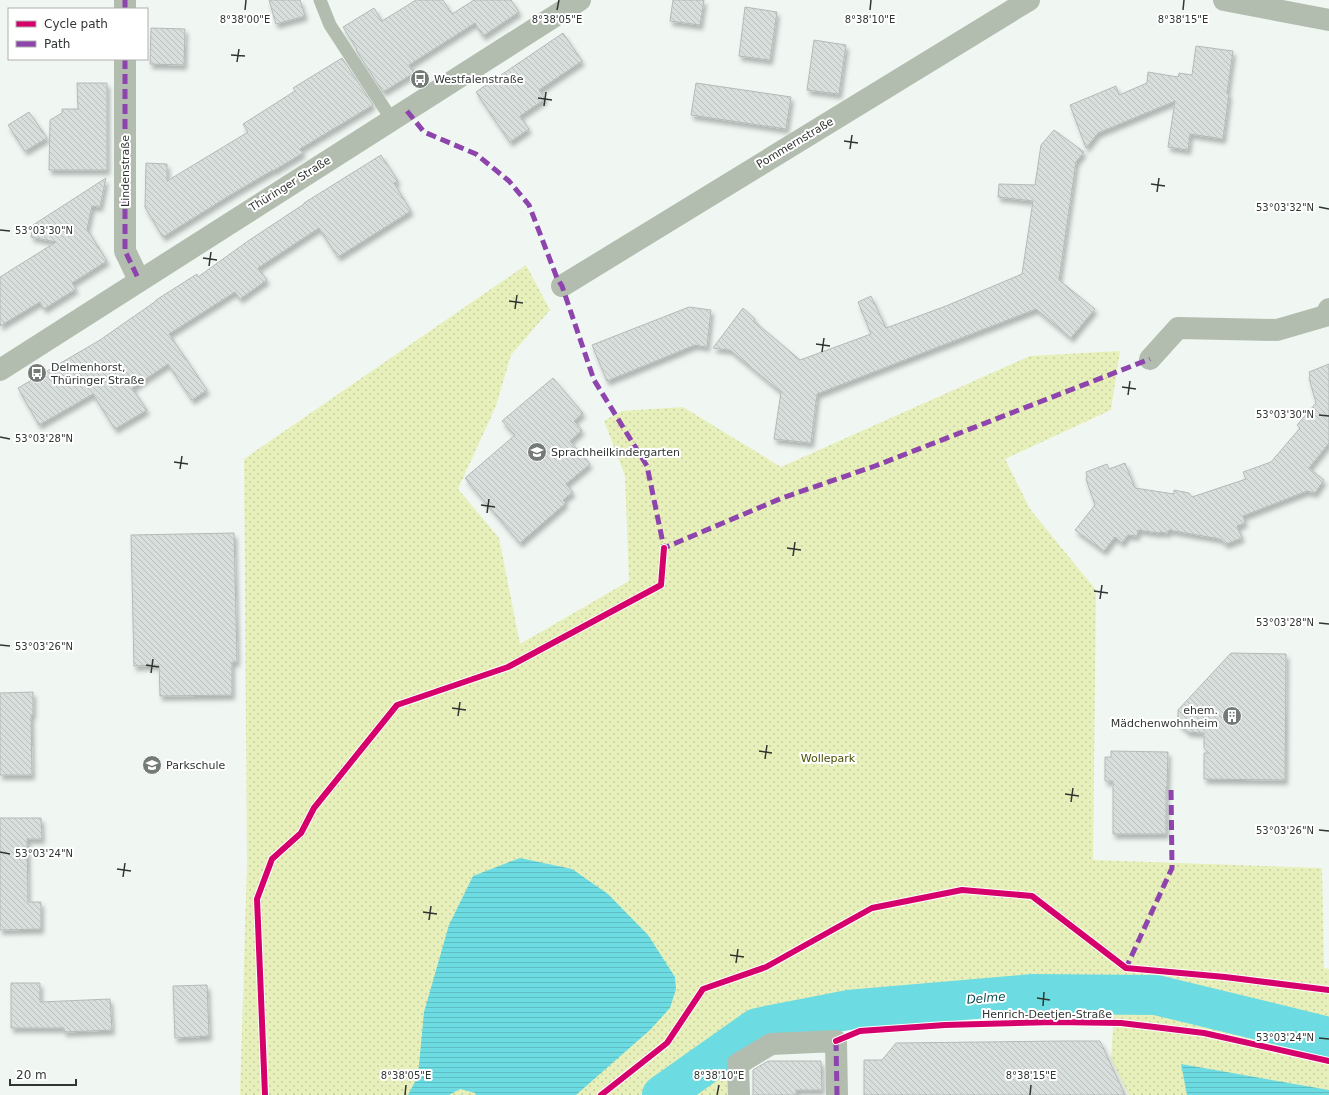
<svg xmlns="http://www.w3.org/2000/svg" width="1329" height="1095" viewBox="0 0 1329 1095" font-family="'DejaVu Sans',sans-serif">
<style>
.park{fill:url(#park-dots)}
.water{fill:url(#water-rules)}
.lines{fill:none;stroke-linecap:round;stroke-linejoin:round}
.river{stroke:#6cdce2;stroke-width:40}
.building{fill:url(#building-back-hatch);stroke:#b5bab8;filter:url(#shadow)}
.service{stroke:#b3bdaf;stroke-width:13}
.minor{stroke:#b3bdaf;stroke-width:22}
.quiet{stroke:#8e44ad;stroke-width:5;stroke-dasharray:10 5;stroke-linecap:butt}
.cycleway-casing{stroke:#fff;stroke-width:8}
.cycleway{stroke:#d6006c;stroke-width:6}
.ticks{fill:none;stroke:#313633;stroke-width:1.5}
.labels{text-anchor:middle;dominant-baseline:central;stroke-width:4;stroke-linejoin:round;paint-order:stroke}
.poi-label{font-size:11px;fill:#313633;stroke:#fff;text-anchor:start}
.street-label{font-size:11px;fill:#313633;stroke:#fff}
.park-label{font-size:11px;fill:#4b5002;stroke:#fff}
.water-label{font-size:12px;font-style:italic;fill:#084c50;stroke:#fff}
.ticks-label{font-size:10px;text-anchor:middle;fill:#313633;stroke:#fff;stroke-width:4;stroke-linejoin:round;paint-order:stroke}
</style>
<defs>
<pattern id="park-dots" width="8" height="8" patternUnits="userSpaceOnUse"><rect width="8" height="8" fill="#e7f0ba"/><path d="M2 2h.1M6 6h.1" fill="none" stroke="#c7cea0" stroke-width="1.8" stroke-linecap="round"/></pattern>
<pattern id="water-rules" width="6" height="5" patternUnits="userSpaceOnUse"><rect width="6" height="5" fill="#6cdce2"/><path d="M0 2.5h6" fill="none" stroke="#5ebdc2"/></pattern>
<pattern id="building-back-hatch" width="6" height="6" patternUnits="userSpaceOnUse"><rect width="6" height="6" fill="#d7dedb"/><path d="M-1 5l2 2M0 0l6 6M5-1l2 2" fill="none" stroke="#b9bfbc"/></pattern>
<filter id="shadow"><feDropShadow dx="2.5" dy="4.5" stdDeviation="2" flood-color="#0004"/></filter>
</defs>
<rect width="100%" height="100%" fill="#f0f7f3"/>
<path class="park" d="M526 265 550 310 511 355 496 406 458 489 499 538 520 644 629 581 625 476 604 421 622 411 683 407 781 467 1030 356 1120 351 1111 410 1005 459 1030 509 1096 590 1093 860 1322 868 1324 968 1329 969V1095H1129L1111 1059 1114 1012 977 1014 845 1024 769 1037 734 1061 735 1095H240L247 864 244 459Z"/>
<g class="water">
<path d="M520 858 572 869 608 894 648 935 675 977 676 989 670 1008 650 1030 576 1095H476L475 1093 460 1089 449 1095H408L418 1076 424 1012 449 925 473 876Z"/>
<path d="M1181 1064 1329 1090V1095H1187Z"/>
</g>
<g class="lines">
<path class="river" d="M662 1095 757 1028 848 1010 1033 994 1156 995 1329 1037"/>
</g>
<g class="building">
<path d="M269 0H300L305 16 276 24Z"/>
<path d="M416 0H443L452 14 474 0H511L519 12 483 36 475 23 409 65 414 73 383 92 356 50 357 49 343 27 374 8 382 21Z"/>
<path d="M673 0H704L700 25 670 21Z"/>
<path d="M745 7 777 12 770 60 739 56Z"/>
<path d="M151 28 185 29 184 65 150 64Z"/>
<path d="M563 33 582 61 539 90 545 99 520 116 529 129 510 142 476 92Z"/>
<path d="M814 40 846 45 839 94 807 90Z"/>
<path d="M1196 46 1233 51 1227 94H1229L1223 139 1190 134 1188 150 1168 147 1175 101 1098 133 1086 148 1070 105 1116 86 1119 95 1147 83 1148 72 1178 77 1179 73 1192 75Z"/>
<path d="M342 58 373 105 300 149 303 153 273 171V170L232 194 163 237 145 207 146 163 167 164V181L248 132 243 124 295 91 293 88Z"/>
<path d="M77 83H107V170H49L50 120 62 113V109H78Z"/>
<path d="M696 83 791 97 786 129 691 115Z"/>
<path d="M29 112 47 138 25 151 8 125Z"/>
<path d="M1054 130 1084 152 1076 162 1059 280 1095 309 1071 338 1036 309 817 394 811 443 774 439 781 392 730 350 713 348 743 308 755 319 754 321 800 360 871 334 858 302 871 296 886 328 946 306 1022 274 1033 201 998 197 999 184 1035 185 1041 145Z"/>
<path d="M381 155 398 181 394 183 411 211 338 257 319 228 258 268 267 280 240 299 235 292 169 334 207 390 192 400 168 364 132 388 147 410 115 429 93 394 39 425 18 388 100 340 156 301V300L197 274 198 277 248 241 304 204V203Z"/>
<path d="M106 178 100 207 92 206 87 229 107 261 72 283 76 289 44 309 40 302 0 326V277L56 242 31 237 33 225Z"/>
<path d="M689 307 711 310 707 347 695 345 607 381 592 345Z"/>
<path d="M1329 364V443L1309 468 1324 480 1315 493 1307 491 1243 516 1245 523 1237 526 1242 538 1226 544 1220 539 1169 530 1168 533 1160 532 1159 533 1138 530 1137 536 1128 535 1122 543 1115 537 1104 551 1075 530 1095 505 1086 479 1087 477 1086 472 1107 464 1109 469 1125 463 1135 488 1174 494V490L1189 493 1192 497 1246 479 1243 472 1271 462 1300 428 1297 425 1316 403 1309 378 1310 376 1309 372Z"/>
<path d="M553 378 583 413 574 421 582 430 570 441 590 464 566 484 573 492 563 500 566 503 520 543 465 478 515 435 502 421Z"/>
<path d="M234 533 237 662H232V695L160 696 159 665 134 666 131 535Z"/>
<path d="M1231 653 1286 654 1285 780 1204 779V753H1209L1204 748V733L1188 732 1178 723V710Z"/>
<path d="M33 692V715H31L32 775H0V693Z"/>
<path d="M1111 751 1168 752 1167 787H1166V834H1113V781H1105V757H1111Z"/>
<path d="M0 818H41L42 839H27L28 902H41V929L0 930Z"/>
<path d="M11 983H40V1002L110 999 112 1030 64 1032V1028H11Z"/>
<path d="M207 985 209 1036 175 1038 173 986Z"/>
<path d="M1065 1041H1100L1125 1095H864V1060H882L896 1043Z"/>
<path d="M768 1061H821L822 1090H796V1095H753V1070Z"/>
</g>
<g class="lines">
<path class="service" d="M320 0 330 25 392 120"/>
<g class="minor">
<path d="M1224 0 1329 20"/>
<path d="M125 9V0"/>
<path d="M125 59V251L139 280"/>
<path d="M562 286 1029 0"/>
<path d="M1150 359 1178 328 1277 330 1325 316 1329 309"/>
<path d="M0 370 580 0"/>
<path d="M739 1095 738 1064 771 1044 836 1041 837 1095"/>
</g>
<g class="quiet">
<path d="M125 9V0"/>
<path d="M125 59V251L139 280"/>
<path d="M407 111 424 132 476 154 509 181 529 205 557 278 562 286 594 380 647 466 664 548 782 498 875 466 1150 359"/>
<path d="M1128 968H1126L1172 868 1171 787"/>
<path d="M836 1041 837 1095"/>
</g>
<defs>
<g id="cycleway">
<path d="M836 1041 860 1031 945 1025 1054 1022 1121 1023 1204 1033 1329 1061"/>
<path d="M265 1095 257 899 272 859 301 833 314 808 397 705 508 667 661 585 664 548"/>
<path d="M601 1095 667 1043 703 989 766 967 872 908 962 890 1032 896 1126 968 1225 977 1329 990"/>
</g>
</defs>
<use href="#cycleway" class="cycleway-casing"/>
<use href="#cycleway" class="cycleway"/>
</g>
<path class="ticks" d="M245 10 246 0M557 10 559 0M870 10 871 0M1183 10 1184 0M231 55 245 56M237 62 239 49M538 98 552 100M544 106 546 92M844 141 858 143M850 149 852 135M1151 184 1165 186M1157 192 1159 178M1319 207 1329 209M0 230 10 231M203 258 217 260M209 266 211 252M509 301 523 303M515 309 517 295M816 344 830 346M822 352 824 338M1122 387 1136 389M1128 395 1130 381M1319 415 1329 416M0 437 10 439M174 462 188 464M180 469 182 456M481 505 495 507M487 513 489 499M787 548 801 550M793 556 795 542M1094 591 1108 593M1100 599 1102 585M1319 623 1329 624M0 645 10 646M146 665 159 667M151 673 153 659M452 708 466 710M458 716 460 702M759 751 772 753M765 759 767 745M1065 794 1079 796M1071 802 1073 788M1319 830 1329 831M0 852 10 854M117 869 131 871M123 877 125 863M423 912 437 914M429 920 431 906M730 955 744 957M736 963 738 949M1037 998 1050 1000M1043 1006 1044 992M1319 1038 1329 1039M405 1095 406 1085M717 1095 719 1085M1030 1095 1031 1085"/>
<defs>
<symbol id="bus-disc" viewBox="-11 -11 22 22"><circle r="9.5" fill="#747a76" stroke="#fff"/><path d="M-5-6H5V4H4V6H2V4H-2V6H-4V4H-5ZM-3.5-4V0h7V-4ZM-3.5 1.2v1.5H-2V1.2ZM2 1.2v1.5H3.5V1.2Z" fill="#fff"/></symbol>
<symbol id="school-disc" viewBox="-11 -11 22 22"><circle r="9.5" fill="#747a76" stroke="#fff"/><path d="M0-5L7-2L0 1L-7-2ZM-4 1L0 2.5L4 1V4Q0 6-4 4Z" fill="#fff"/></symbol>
<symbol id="building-disc" viewBox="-11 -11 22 22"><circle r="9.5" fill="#747a76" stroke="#fff"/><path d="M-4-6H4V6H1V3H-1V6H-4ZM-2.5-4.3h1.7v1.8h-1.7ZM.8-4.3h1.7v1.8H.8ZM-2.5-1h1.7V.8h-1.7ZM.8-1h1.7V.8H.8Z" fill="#fff"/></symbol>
</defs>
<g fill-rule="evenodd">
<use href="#bus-disc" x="409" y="68" width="22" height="22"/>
<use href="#bus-disc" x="26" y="362" width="22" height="22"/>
<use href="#school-disc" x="526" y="441" width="22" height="22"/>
<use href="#building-disc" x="1221" y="705" width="22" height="22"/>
<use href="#school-disc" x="141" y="754" width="22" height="22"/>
</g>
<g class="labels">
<g class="poi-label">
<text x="434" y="79">Westfalenstraße</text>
<text x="51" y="367">Delmenhorst,<tspan x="51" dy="13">Thüringer Straße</tspan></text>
<text x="551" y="452">Sprachheilkindergarten</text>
<text x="1218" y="710" text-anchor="end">ehem.<tspan x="1218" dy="13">Mädchenwohnheim</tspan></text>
<text x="166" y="765">Parkschule</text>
</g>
<g class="street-label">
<text transform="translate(795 143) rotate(-31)">Pommernstraße</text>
<text transform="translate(125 171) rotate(-90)">Lindenstraße</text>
<text transform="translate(290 184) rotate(-32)">Thüringer Straße</text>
<text x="1047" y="1014">Henrich-Deetjen-Straße</text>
</g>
<g class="park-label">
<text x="828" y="758">Wollepark</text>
</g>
<g class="water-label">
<text transform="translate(986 998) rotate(-5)">Delme</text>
</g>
</g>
<g class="ticks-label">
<text x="245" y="23">8°38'00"E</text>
<text x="557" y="23">8°38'05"E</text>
<text x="870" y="23">8°38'10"E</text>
<text x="1183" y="23">8°38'15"E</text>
<text x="1285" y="211">53°03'32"N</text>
<text x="44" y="234">53°03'30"N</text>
<text x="1285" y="418">53°03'30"N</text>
<text x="44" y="442">53°03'28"N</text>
<text x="1285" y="626">53°03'28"N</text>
<text x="44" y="650">53°03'26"N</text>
<text x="1285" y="834">53°03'26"N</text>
<text x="44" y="857">53°03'24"N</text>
<text x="1285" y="1041">53°03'24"N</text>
<text x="406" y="1079">8°38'05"E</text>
<text x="719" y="1079">8°38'10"E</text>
<text x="1031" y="1079">8°38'15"E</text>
</g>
<rect x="8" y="8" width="140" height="52" fill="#ffffff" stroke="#adafad"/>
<rect x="16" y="21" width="20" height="6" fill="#d6006c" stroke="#adafad"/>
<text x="44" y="28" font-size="12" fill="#313633">Cycle path</text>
<rect x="16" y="41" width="20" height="6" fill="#8e44ad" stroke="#adafad"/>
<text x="44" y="48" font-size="12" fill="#313633">Path</text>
<path d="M10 1079v6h66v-6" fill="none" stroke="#313633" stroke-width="2"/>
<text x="16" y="1079" font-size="12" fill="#313633" stroke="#ffffff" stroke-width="3" paint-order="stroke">20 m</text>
</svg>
